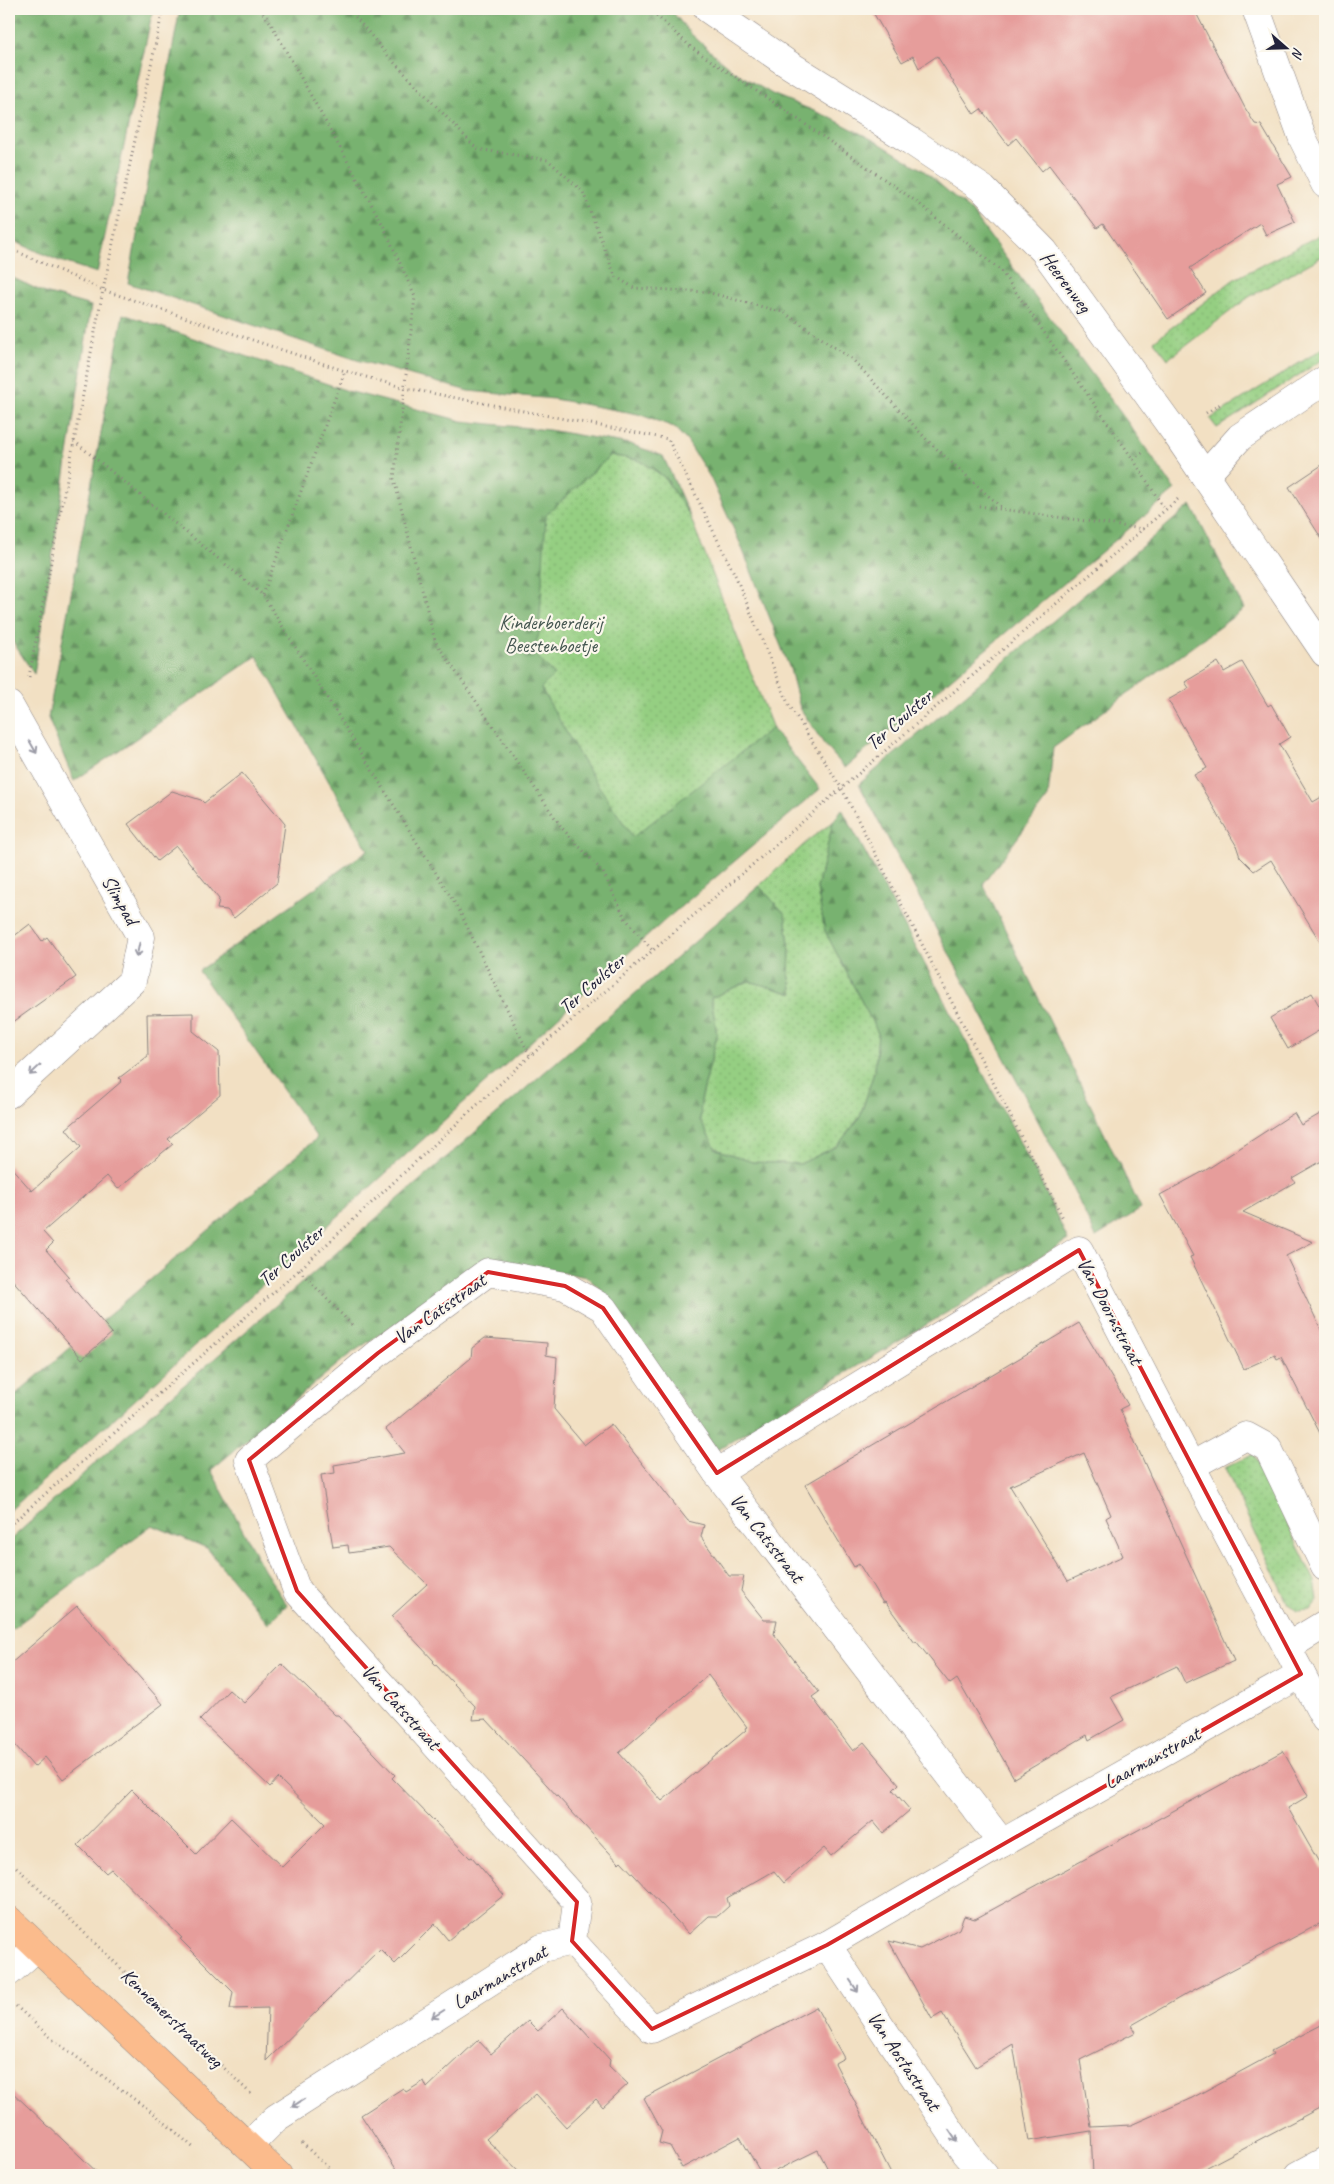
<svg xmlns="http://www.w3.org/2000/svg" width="1334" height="2184" viewBox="0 0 1334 2184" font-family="Caveat,sans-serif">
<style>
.green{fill:url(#green-dots);stroke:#5c785e}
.forest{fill:url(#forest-firs);stroke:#4d6a56}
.building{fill:#e69d9b;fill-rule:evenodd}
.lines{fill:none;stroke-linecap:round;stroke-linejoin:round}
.minor-casing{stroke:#8a817f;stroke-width:29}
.primary-casing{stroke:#8a817f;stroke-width:29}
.path{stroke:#8a817f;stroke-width:3;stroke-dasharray:1 4;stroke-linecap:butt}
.minor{stroke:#fff;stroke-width:28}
.primary{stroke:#fbbb8c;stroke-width:28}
.oneway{stroke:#9c9ca7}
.marked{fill:none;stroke:#d62828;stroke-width:4;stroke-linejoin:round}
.labels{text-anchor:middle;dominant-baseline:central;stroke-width:4.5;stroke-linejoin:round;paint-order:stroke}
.street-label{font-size:20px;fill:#22223b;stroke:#fbf7ec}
.park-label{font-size:20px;fill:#445650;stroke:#fbf7ec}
</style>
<defs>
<pattern id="green-dots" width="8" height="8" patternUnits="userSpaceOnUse" patternTransform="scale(1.25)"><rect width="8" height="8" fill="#95cf82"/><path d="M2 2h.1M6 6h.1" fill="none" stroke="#80b171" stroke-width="1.8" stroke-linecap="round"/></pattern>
<pattern id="forest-firs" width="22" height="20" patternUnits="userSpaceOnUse" patternTransform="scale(1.25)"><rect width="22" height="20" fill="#78b270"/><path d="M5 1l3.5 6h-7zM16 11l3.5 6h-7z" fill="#62905d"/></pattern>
</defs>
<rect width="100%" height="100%" fill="#fbf7ec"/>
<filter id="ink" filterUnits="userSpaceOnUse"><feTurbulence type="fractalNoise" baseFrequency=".02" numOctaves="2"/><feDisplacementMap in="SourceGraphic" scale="10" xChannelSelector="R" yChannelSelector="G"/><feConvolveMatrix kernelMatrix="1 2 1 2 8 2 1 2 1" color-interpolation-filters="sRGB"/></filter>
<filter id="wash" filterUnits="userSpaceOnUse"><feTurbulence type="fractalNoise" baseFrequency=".0096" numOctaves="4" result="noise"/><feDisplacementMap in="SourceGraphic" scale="20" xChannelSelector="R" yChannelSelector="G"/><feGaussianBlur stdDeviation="1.12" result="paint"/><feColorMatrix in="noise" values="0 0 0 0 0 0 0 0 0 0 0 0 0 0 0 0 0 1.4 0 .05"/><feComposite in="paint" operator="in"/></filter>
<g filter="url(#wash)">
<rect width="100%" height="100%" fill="#f2e0c3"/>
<g class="green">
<path d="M1325 232V255L1249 297 1168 359 1154 341 1233 280Z"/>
<path d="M1325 347V358L1217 428 1210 419Z"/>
<path d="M349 418 611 455 641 461 664 477 690 516 798 793 667 906Z"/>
<path d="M833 822 817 888 825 931 878 1033 875 1069 860 1117 837 1146 800 1164 752 1162 716 1149 700 1120 701 1101 717 1035 711 998 749 981 793 994 789 973 790 951 785 914 759 886 811 838Z"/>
<path d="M1253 1454 1315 1581 1318 1600 1310 1610 1298 1611 1288 1604 1225 1468Z"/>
</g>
<g class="forest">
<path d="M9 9H153L97 273 57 260 9 239Z"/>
<path d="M180 9H670L691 34 732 70 772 94 829 117 879 143 923 170 971 211 1126 420 1175 490 845 768 824 744 800 708 790 669 740 543 710 477 687 441 674 427 638 414 554 399 468 391 357 360 128 283Z"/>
<path d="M9 276 45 293 91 306 34 674 9 636Z"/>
<path d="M123 314 348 391 462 421 549 430 630 444 663 456 690 516 664 477 641 461 611 455 546 515 539 634 533 652 554 675 541 688 588 770 633 837 772 728 820 789 664 921 152 1385 9 1511V1400L317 1138 199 971 368 850 257 656 74 781 48 718Z"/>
<path d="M1191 505 1244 609 1053 748 1048 797 983 884 1141 1209 1096 1237 1063 1168 859 784Z"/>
<path d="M842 809 1040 1180 1068 1240 717 1450 602 1291 587 1277 492 1260 350 1354 211 1470 264 1570 287 1605 268 1624 207 1548 152 1525 9 1631V1541L123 1438 759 886 785 914 790 951 789 973 793 994 749 981 711 998 717 1035 701 1101 700 1120 716 1149 752 1162 800 1164 837 1146 860 1117 875 1069 878 1033 825 931 817 888 833 822Z"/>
</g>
<g id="blocks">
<g class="building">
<path d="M871 9H1194L1245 108 1255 124 1261 125 1292 177 1277 184 1295 222 1266 235 1260 223 1190 268 1206 293 1168 319 1103 224 1097 228 1049 165 1042 171 1016 138 1008 145 981 109 974 114 937 56 919 68 913 56 902 62Z"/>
<path d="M1325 463V544L1289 487Z"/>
<path d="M1218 662 1224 672 1242 662 1268 706 1271 704 1290 737 1279 744 1313 802 1325 795V950L1271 860 1254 871 1240 857 1236 845 1194 775 1207 768 1168 700 1189 688 1185 682Z"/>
<path d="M242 773 285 824 277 883 234 918 227 910 217 909 219 899 176 846 157 861 128 824 172 791 201 800 204 803Z"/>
<path d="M30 924 42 941 47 937 76 977 9 1025V940Z"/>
<path d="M1312 993 1325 1016V1027L1288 1049 1270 1018Z"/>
<path d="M193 1013V1031L219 1052 220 1095 168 1139 173 1144 118 1189 107 1176 43 1232 53 1243 46 1250 69 1276 65 1279 112 1333 82 1359 9 1276V1165L32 1191 81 1147 66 1129 122 1081 119 1078 148 1056 147 1014Z"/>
<path d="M1325 1111V1159L1292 1178 1295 1182 1243 1212 1313 1242 1286 1256 1325 1338V1443L1281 1357 1277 1359 1275 1355 1244 1369 1190 1257 1193 1256 1160 1195 1206 1170 1294 1113 1301 1125Z"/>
<path d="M1079 1323 1128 1405 1120 1409 1234 1661 1185 1683 1177 1666 1111 1697 1124 1720 1089 1740 1087 1735 1014 1778 957 1679 950 1684 916 1641 915 1643 885 1602 883 1603 859 1564 854 1567 805 1485ZM1084 1453 1111 1515 1106 1518 1123 1556 1068 1581 1010 1486Z"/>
<path d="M485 1338 547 1343 546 1355 557 1357 554 1409 584 1445 611 1424 688 1521 704 1525 701 1537 729 1576H744L741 1591 764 1620H777L774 1634 819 1692 812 1697 853 1751 864 1742 899 1784 893 1790 910 1810 883 1833 873 1821 831 1856 824 1848 784 1883 774 1871 727 1898 729 1906 718 1916H709L689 1934 621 1861 619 1863 486 1719 473 1720 475 1706 433 1662 434 1661 392 1616 427 1584 389 1547 349 1553 348 1545 333 1547 321 1475 335 1473 334 1465 405 1453 386 1429 471 1358 472 1348ZM708 1675 747 1727 745 1728 746 1730 662 1801 619 1753Z"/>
<path d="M77 1606 163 1704 63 1779 45 1757 34 1767 9 1738V1665Z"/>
<path d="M282 1664 335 1715H338L395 1775 392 1778 470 1858 472 1857 504 1895 448 1940 435 1924 395 1964 380 1949 266 2061 268 2008 230 2009 233 1992 180 1939 182 1938 111 1869 106 1873 78 1845 132 1790 196 1854 231 1818 282 1867 325 1824 278 1778 270 1787 200 1720 229 1690 244 1703Z"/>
<path d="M1283 1751 1308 1796 1288 1808 1325 1873V1921L1188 1993 1132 2025 1136 2032 1080 2060 1091 2127 1131 2125 1192 2098 1273 2054 1271 2051 1325 2023V2105L1192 2175H1093L1091 2131 1029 2141 1013 2044 976 2067 942 2013 932 2019 889 1941 920 1949 959 1929 964 1916 975 1919Z"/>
<path d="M816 2007 844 2058 835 2063 892 2175H831L818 2150 767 2175H762L740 2137 682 2168 670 2146 659 2143 662 2131 644 2098Z"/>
<path d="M563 2008 610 2060 609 2066 628 2084 603 2107 596 2099 566 2127 536 2094 486 2139 523 2175H400L361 2115 403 2088 406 2092 424 2081 427 2088 478 2040 491 2054 528 2021 538 2031Z"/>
<path d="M9 2089 100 2175H18L9 2166Z"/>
</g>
</g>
</g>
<g filter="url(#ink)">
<use href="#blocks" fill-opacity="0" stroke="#8a817f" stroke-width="1"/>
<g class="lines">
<defs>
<g id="minor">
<path d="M708 9 785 62 911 141 983 189 1044 251 1175 432 1325 653"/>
<path d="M1256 9 1303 139 1325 184"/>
<path d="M1205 476 1240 437 1325 380"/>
<path d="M9 705 141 937 132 981 9 1094"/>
<path d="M488 1272 565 1286 603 1308 717 1473 1002 1843 827 1945 652 2029 572 1941 577 1902 297 1591 249 1460 378 1353Z"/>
<path d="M1191 1466 1246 1436 1268 1448 1325 1567"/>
<path d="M717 1473 1079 1250 1191 1466 1325 1719"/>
<path d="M1287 1647 1325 1624"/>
<path d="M1002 1843 1301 1674"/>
<path d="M827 1945 965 2153 984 2175"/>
<path d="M9 1972 36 1948"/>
<path d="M248 2146 276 2118 542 1948 572 1941"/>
<path d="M1299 2175 1325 2161"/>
</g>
<path id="primary" d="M9 1920 278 2175"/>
</defs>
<use href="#minor" class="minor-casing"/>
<use href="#primary" class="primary-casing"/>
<g class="path">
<path d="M260 9 270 22 384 227 415 297 394 479 435 641 562 828 603 872 625 918 653 951"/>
<path d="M349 9 389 57 477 149 548 160 583 192 615 276 634 288 707 292 785 313 854 361 928 441 1003 509"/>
<path d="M649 9 692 48 776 104 917 202 1001 271 1133 459 1165 510"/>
<path d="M9 88H10"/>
<path d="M9 248 103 290 345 371 405 388 668 439 736 577 788 703 842 789 1063 1218"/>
<path d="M1206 413 1222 403"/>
<path d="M74 441 263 595 459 910 530 1056"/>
<path d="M1133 459 1145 451"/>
<path d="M979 506 1143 529"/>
<path d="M263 595 345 371"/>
<path d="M29 677 103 290 163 9"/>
<path d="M299 1270 354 1327"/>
<path d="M9 1526 299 1270 530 1056 1178 499"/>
<path d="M9 1860 251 2094"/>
<path d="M16 2006 52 2039 156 2115 195 2149"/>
<path d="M302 2143 336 2175"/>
</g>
<use href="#minor" class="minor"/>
<use href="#primary" class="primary"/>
</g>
<defs><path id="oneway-shaft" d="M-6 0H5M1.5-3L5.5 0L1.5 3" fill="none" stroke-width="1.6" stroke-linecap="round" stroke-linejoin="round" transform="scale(1.25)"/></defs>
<g class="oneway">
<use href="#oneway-shaft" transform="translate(33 747) rotate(60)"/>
<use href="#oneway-shaft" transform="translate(138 950) rotate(102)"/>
<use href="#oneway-shaft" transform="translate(35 1070) rotate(137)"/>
<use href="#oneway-shaft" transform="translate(854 1986) rotate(56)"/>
<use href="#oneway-shaft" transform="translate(438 2014) rotate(148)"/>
<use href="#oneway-shaft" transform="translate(298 2103) rotate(147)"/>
<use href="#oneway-shaft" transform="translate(953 2136) rotate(56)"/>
</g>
</g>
<path class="marked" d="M1079 1250 1301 1674 827 1945 652 2029 572 1941 577 1902 297 1591 249 1460 378 1353 488 1272 565 1286 603 1308 717 1473Z"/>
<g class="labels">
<g class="street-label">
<text transform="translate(1066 282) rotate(53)">Heerenweg</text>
<text transform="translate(899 720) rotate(-41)">Ter Coulster</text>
<text transform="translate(120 900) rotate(60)">Slimpad</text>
<text transform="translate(592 984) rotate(-41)">Ter Coulster</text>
<text transform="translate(291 1256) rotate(-42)">Ter Coulster</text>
<text transform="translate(440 1309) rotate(-35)">Van Catsstraat</text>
<text transform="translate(1110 1311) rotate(62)">Van Doornstraat</text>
<text transform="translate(767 1538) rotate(52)">Van Catsstraat</text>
<text transform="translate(401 1707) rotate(48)">Van Catsstraat</text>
<text transform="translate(1152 1758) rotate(-29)">Laarmanstraat</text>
<text transform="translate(500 1977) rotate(-31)">Laarmanstraat</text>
<text transform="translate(172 2018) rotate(44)">Kennemerstraatweg</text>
<text transform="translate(904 2061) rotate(56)">Van Aostastraat</text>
</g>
<g class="park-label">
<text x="551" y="622">Kinderboerderij<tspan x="551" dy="23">Beestenboetje</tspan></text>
</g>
</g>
<rect width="1334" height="2184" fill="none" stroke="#fbf7ec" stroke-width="30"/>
<g transform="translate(1286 48) rotate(110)" stroke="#fbf7ec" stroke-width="4" paint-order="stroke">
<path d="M0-4L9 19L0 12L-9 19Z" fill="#22223b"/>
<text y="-8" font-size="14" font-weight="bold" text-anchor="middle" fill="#22223b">N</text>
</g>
</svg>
